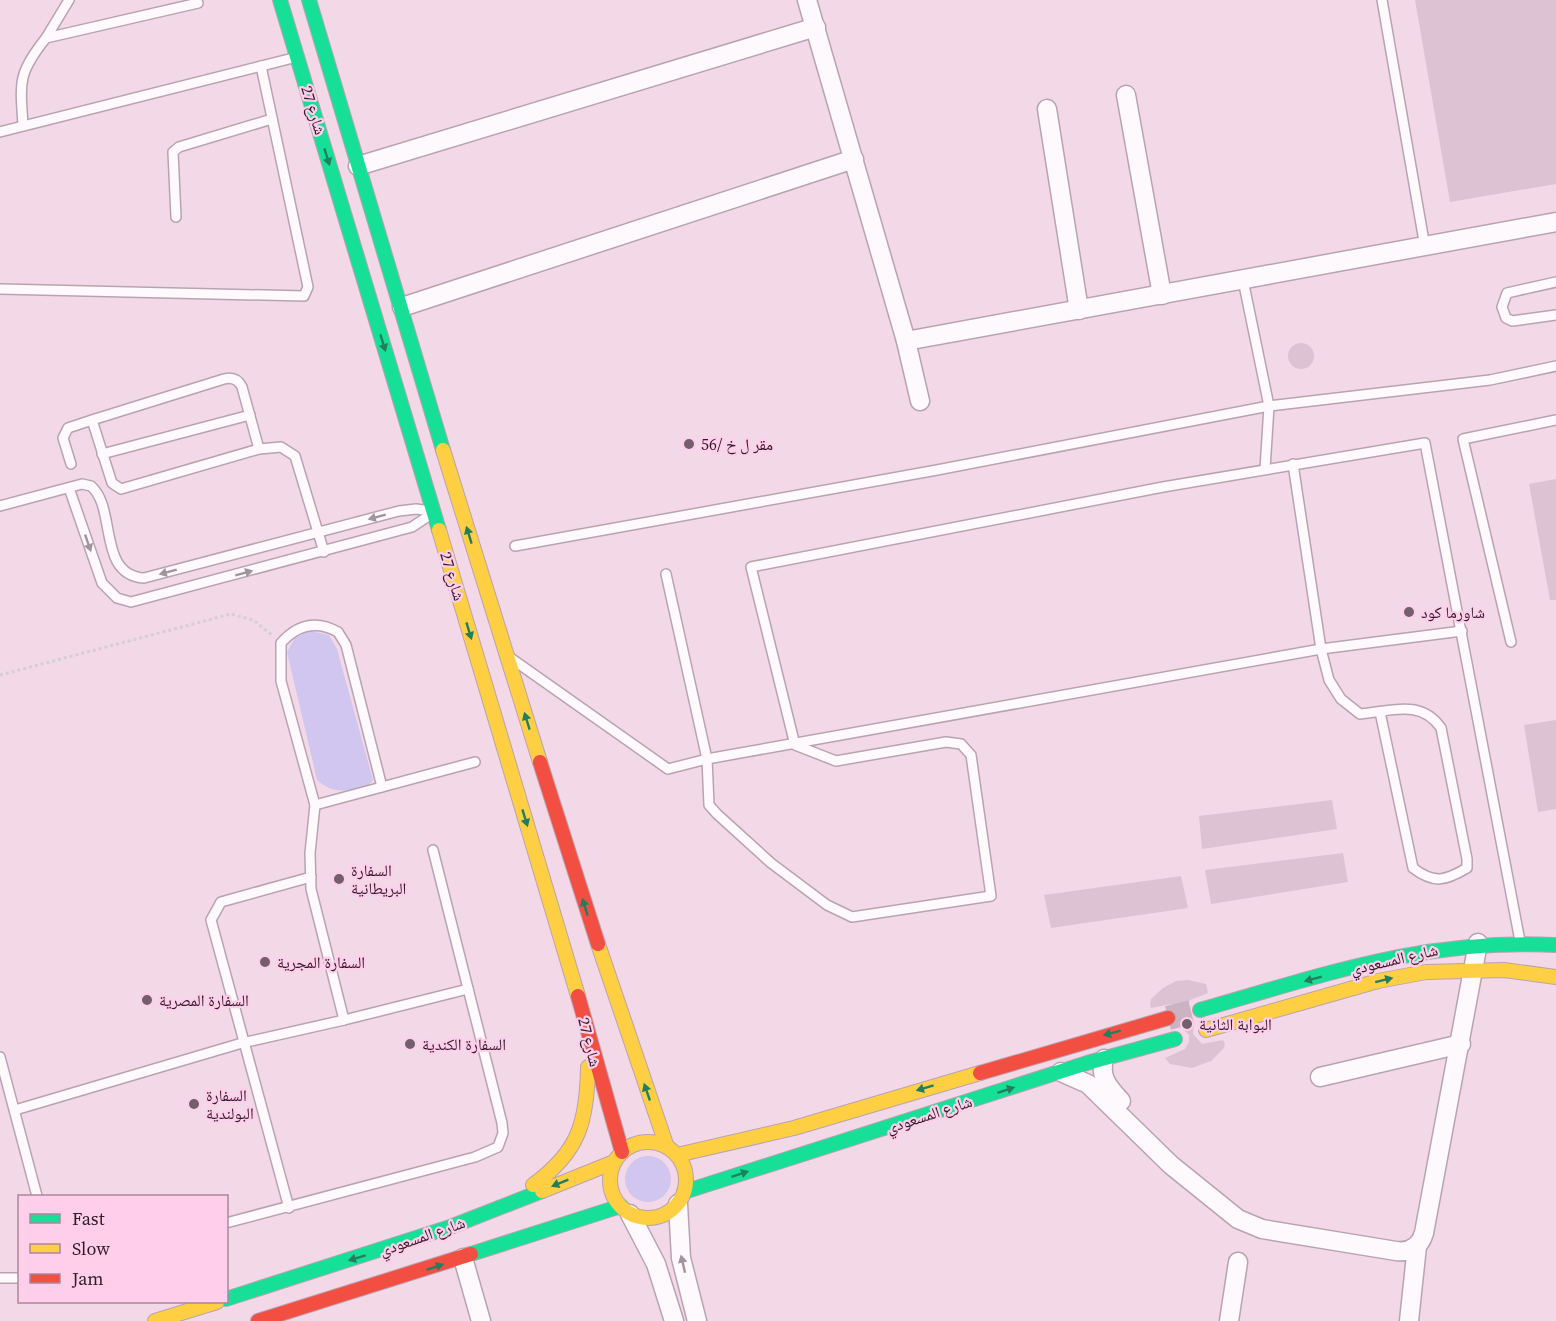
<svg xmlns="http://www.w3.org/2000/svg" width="1556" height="1321" viewBox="0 0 1556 1321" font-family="'Source Serif 4','Noto Naskh Arabic',serif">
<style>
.green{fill:#d0c6ef}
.building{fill:#dcc2d2}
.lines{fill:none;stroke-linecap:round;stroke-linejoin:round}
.secondary-tunnel{stroke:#ccb3c2;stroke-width:24;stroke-dasharray:24 12;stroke-linecap:butt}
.lane-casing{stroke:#b9a3b0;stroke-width:12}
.street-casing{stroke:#b9a3b0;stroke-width:21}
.fast-casing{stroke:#b9a3b0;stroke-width:16}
.slow-casing{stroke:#b9a3b0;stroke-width:16}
.jam-casing{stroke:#b9a3b0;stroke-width:16}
.path{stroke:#d5ced2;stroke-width:3;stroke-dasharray:3 3;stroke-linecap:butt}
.lane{stroke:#fdf9fc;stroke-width:9}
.street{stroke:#fdf9fc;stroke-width:18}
.fast{stroke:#16e098;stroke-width:14}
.slow{stroke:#ffcf43;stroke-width:14}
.jam{stroke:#f24e42;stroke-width:14}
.oneway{fill:#237e60}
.oneway2{fill:#a1959d}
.poi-dot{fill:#745e6b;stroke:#feceea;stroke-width:2}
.labels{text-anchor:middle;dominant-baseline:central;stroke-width:4.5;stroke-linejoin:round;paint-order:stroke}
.street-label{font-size:16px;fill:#301b28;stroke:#feceea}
.poi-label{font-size:16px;fill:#301b28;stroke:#feceea;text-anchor:start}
</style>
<rect width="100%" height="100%" fill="#f3d9e8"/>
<g class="green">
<path d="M310 631 329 635 337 649 373 780 368 786C348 791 334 795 317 780L287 652 295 638Z"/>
<circle cx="648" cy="1179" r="23"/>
</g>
<g class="building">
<path d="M1415 0H1556V184L1450 202Z"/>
<circle cx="1301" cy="356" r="13"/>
<path d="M1556 479V600H1550L1529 484Z"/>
<path d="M1556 720V809L1538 812 1524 725Z"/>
<path d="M1332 800 1337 829 1202 849 1199 816Z"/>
<path d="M1343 853 1348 882 1211 904 1205 870Z"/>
<path d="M1181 876 1188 908 1051 928 1044 895Z"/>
<path d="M1188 980 1206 984 1208 993 1190 1000 1186 1006 1187 1014 1194 1023 1193 1034 1202 1044 1223 1040 1225 1044 1224 1048 1211 1061 1192 1068 1170 1064 1165 1058 1185 1049 1189 1042V1035L1180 1026 1182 1015 1178 1008 1171 1004 1151 1008 1150 1004 1151 999 1163 988 1176 981Z"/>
</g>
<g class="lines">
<path class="secondary-tunnel" d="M1168 1018 1200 1010"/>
<defs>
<g id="lane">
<path d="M1382 0 1425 247"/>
<path d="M46 38 69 0"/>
<path d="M23 125C20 81 18 73 46 38L198 3"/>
<path d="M0 132 297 57"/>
<path d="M176 217 173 152 179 147 272 119"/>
<path d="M1243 280 1269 406 1265 469"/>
<path d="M1556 282 1507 293 1502 307 1506 318 1512 321 1556 315"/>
<path d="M0 289 304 296 308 287 261 66"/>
<path d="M259 449 281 447 295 456 324 552"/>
<path d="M102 454 250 415"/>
<path d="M71 464 63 438 68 428 92 420 224 379C232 377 238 379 242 387L259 449 121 489 112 483 92 420"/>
<path d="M1293 464 1321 649 1329 680 1341 699 1360 714C1392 711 1421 699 1441 728L1467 859V868C1445 881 1434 884 1413 868L1380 712"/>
<path d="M69 488 102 583 117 598 131 602 412 527 433 513"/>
<path d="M0 506 82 484 91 486C117 508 97 575 144 578L399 511 416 509 431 511"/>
<path d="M515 546 937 470 1269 406 1490 380 1556 366"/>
<path d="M666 574 707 759 709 805 717 814 771 863 827 905 852 917 991 896 971 755 961 744 946 742 836 761 795 745 751 567 1163 487 1425 443 1520 941"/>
<path d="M1511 642 1463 439 1556 420"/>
<path d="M512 659 668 769 707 759 1321 649 1462 631"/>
<path d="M315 805 475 762"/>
<path d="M344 1020 468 989"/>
<path d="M0 1057 37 1196"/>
<path d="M15 1110 242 1043 344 1020 311 889 310 853 315 805 281 681V643C297 625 316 620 338 632L346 645 382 787"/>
<path d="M289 1208 211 920 221 902 311 877"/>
<path d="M226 1223 475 1157 498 1147 503 1133 502 1123 433 850"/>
<path d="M0 1278H20"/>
</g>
<g id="street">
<path d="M807 0 906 341 920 401"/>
<path d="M1126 95 1162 295"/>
<path d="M1047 109 1079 310"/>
<path d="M358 166 816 27"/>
<path d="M402 307 854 159"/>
<path d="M906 341 1556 222"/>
<path d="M1104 1059C1099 1078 1109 1088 1121 1101"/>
<path d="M1061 1072 1088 1084 1171 1165 1238 1219 1262 1229 1396 1251C1410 1253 1420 1247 1424 1233L1478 943"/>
<path d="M1320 1077 1461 1044"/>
<path d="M678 1204 681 1258 697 1321"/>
<path d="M630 1214 656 1264 674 1321"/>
<path d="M463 1258 481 1321"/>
<path d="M1229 1321 1238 1262"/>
<path d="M1409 1321 1417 1246"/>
</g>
<g id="fast">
<path d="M280 0 439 530"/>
<path d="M309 0 443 450"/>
<path d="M1200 1010C1323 975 1426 938 1556 945"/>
<path d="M684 1192 1087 1063 1175 1039"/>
<path d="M471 1254 621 1206"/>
<path d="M226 1299 450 1227 542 1191"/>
</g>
<g id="slow">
<path d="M443 450 540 762"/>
<path d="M439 530 578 996"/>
<path d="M598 944 667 1147"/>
<path d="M1206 1030 1378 981 1426 972 1504 970 1556 977"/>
<circle cx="648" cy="1180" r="38"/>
<path d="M677 1155 794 1128 980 1073"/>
<path d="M533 1185C579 1152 587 1122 588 1067"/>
<path d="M542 1191 614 1162"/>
<path d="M155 1321 217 1302"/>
</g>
<g id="jam">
<path d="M540 762 598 944"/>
<path d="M578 996 622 1152"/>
<path d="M980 1073 1168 1018"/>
<path d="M258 1321 471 1254"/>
</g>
</defs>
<use href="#lane" class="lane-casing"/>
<use href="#street" class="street-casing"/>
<use href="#fast" class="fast-casing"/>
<use href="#slow" class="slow-casing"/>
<use href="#jam" class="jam-casing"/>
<path class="path" d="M0 675 231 614 253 620 272 635"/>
<use href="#lane" class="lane"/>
<use href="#street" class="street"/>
<use href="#fast" class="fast"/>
<use href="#slow" class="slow"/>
<use href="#jam" class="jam"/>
</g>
<defs><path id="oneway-solid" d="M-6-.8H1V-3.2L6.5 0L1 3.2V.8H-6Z" transform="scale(1.5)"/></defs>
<g class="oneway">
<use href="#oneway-solid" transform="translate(327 157) rotate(73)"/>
<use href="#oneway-solid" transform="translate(383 343) rotate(73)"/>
<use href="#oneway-solid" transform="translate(469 535) rotate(-107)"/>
<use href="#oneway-solid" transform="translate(469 631) rotate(73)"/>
<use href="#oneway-solid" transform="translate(527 721) rotate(-107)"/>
<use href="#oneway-solid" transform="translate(525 818) rotate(73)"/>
<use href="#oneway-solid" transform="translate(585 907) rotate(-107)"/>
<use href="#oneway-solid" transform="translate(1313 979) rotate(165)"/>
<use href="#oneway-solid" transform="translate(1384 980) rotate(-14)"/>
<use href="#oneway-solid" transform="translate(1112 1033) rotate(165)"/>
<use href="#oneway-solid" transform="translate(925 1088) rotate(163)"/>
<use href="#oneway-solid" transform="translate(1006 1090) rotate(-18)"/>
<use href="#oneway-solid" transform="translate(647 1092) rotate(-109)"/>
<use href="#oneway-solid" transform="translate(740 1174) rotate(-18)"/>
<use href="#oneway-solid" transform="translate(560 1183) rotate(158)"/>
<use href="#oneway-solid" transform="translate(357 1258) rotate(163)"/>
<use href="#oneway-solid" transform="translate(435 1267) rotate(-18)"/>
</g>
<g class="oneway2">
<use href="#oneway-solid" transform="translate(377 517) rotate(165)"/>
<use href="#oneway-solid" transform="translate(88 543) rotate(71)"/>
<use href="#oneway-solid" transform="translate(168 572) rotate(165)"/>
<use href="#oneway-solid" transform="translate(244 573) rotate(-15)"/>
<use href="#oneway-solid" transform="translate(683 1264) rotate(-103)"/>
</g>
<g class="poi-dot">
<circle cx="689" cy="444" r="6"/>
<circle cx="1409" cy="612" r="6"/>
<circle cx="339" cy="879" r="6"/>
<circle cx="265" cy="962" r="6"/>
<circle cx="147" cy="1000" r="6"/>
<circle cx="1187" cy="1024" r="6"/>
<circle cx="410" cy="1044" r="6"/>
<circle cx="194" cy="1104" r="6"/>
</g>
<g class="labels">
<g class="street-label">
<text transform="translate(314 110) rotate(73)">شارع 27</text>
<text transform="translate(453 576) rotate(73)">شارع 27</text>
<text transform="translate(1394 959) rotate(-13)">شارع المسعودي</text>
<text transform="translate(590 1042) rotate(76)">شارع 27</text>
<text transform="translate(929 1114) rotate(-18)">شارع المسعودي</text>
<text transform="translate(422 1236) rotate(-19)">شارع المسعودي</text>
</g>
<g class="poi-label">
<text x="701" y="444">مقر ل خ /56</text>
<text x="1421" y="612">شاورما كود</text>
<text x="351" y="870">السفارة<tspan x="351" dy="18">البريطانية</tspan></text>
<text x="277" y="962">السفارة المجرية</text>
<text x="159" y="1000">السفارة المصرية</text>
<text x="1199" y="1024">البوابة الثانية</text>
<text x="422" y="1044">السفارة الكندية</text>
<text x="206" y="1095">السفارة<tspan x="206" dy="18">البولندية</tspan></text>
</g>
</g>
<rect x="18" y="1195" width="210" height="108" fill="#feceea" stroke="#ac869c" stroke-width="1.5"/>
<rect x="30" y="1214" width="30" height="9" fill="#16e098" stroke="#ac869c" stroke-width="1.5"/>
<text x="72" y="1225" font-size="18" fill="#301b28">Fast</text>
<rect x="30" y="1244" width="30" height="9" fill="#ffcf43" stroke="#ac869c" stroke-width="1.5"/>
<text x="72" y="1255" font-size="18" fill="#301b28">Slow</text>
<rect x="30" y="1274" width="30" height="9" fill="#f24e42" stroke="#ac869c" stroke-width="1.5"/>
<text x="72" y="1285" font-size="18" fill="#301b28">Jam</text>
</svg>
